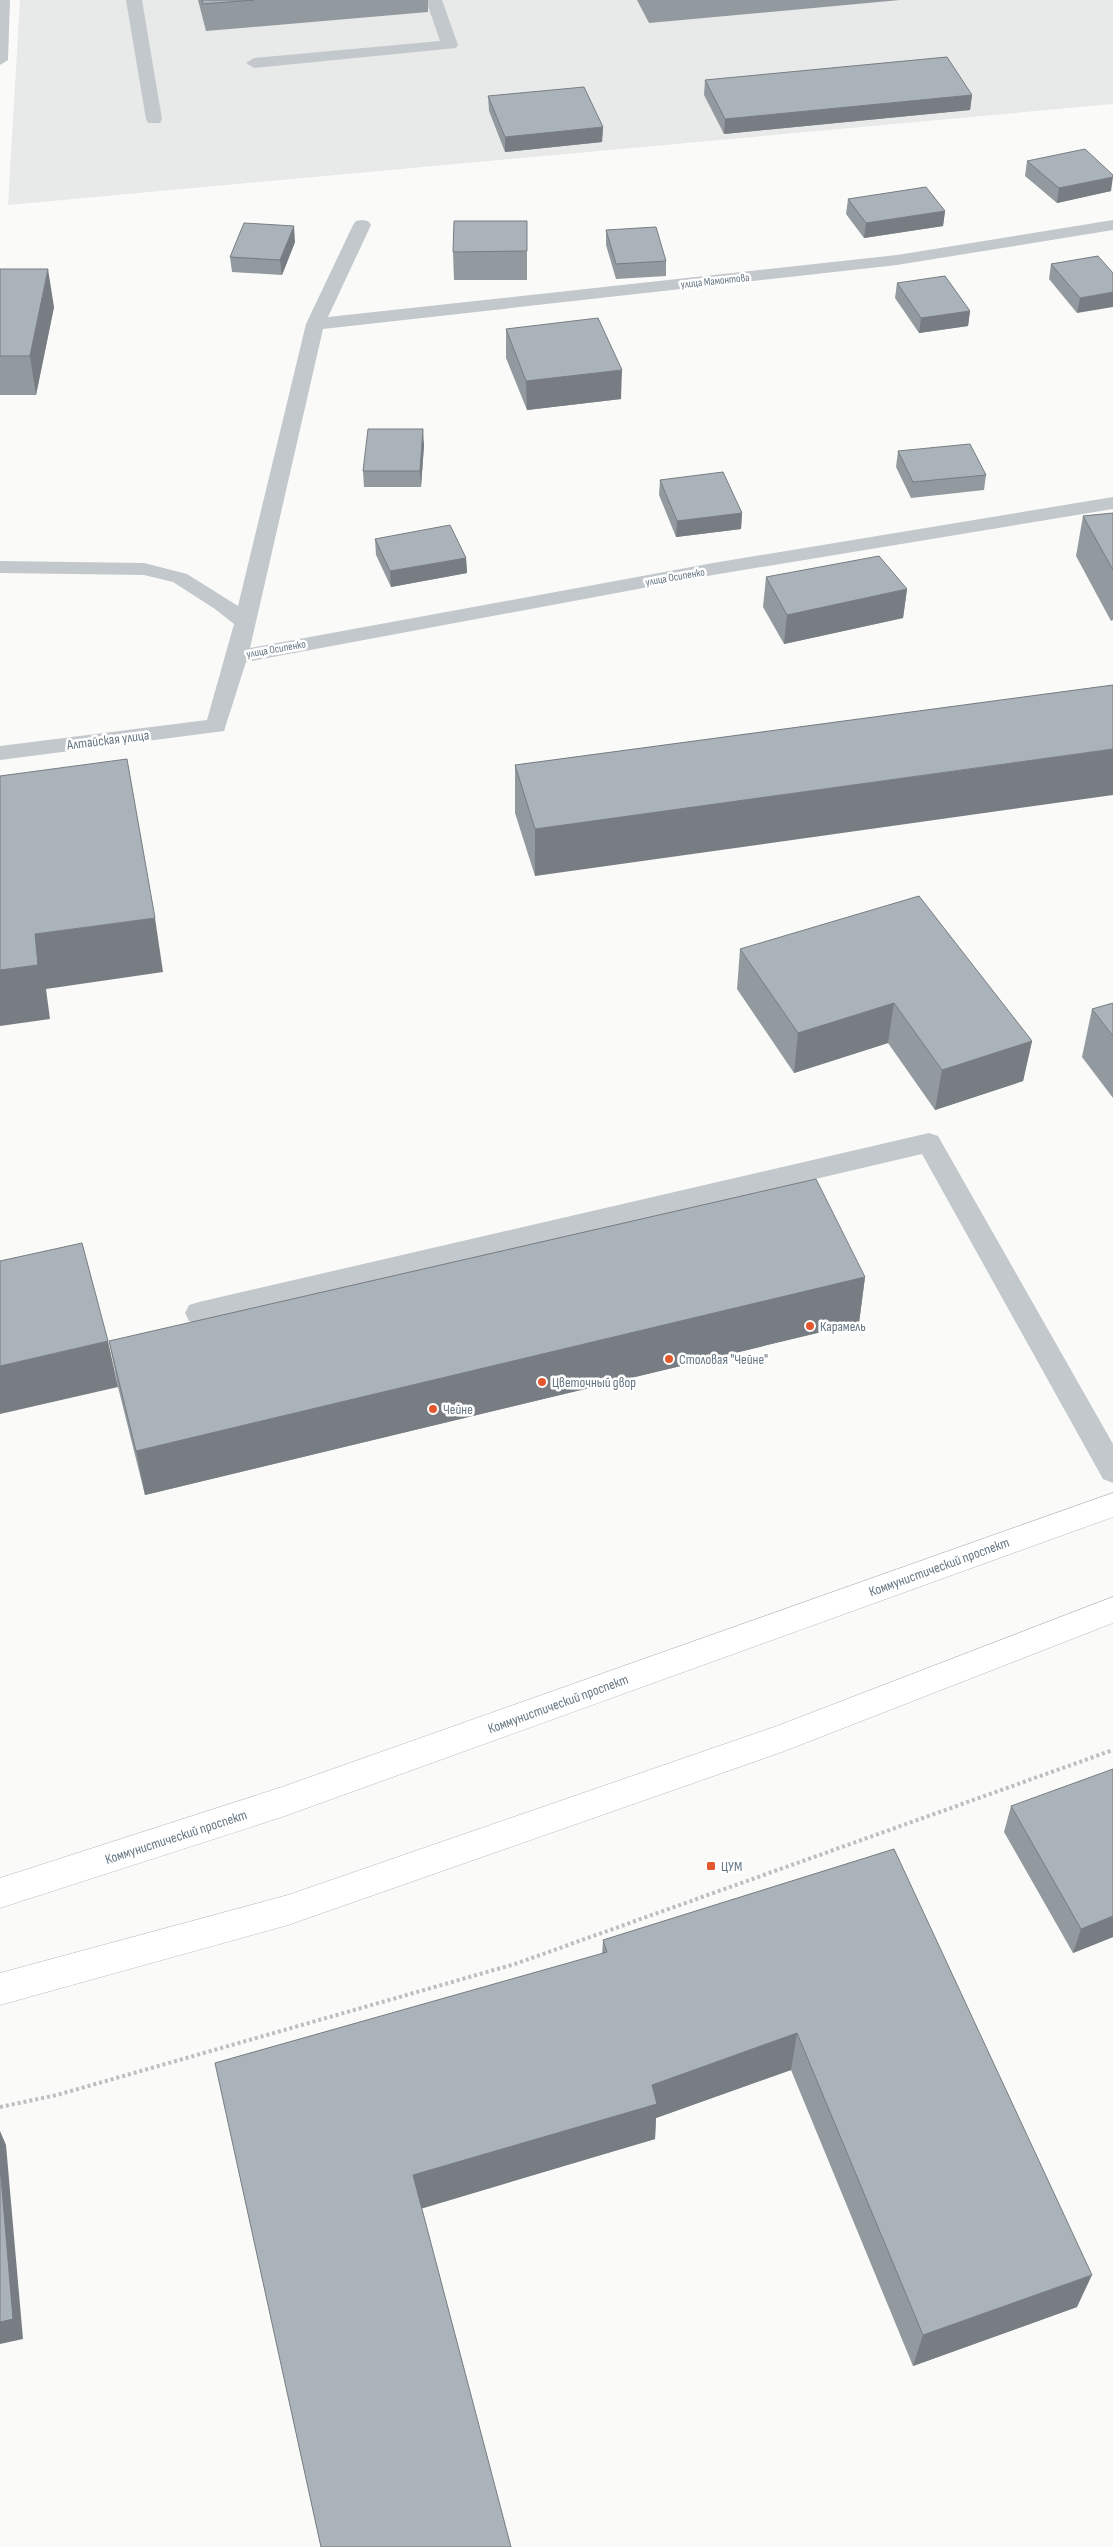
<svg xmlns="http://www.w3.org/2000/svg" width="1113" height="2547" viewBox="0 0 1113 2547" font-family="'Sofia Sans Condensed',sans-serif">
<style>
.built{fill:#e8e9e9}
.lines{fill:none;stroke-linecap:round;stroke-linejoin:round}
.major-casing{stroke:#b5babe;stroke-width:1}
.path{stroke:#bbbfc2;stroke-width:4;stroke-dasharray:3 3;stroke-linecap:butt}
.minor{fill:#c3c8cc;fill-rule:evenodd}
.major{fill:#fff;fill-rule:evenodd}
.wall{fill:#929a9f}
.shaded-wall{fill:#777d82}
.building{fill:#aab3b9;stroke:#777d82}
.poi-dot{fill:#e4572e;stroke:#fff;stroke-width:2}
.labels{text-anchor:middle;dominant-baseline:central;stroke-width:5;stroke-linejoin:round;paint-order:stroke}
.far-street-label{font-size:11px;fill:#657683;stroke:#fff}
.street-label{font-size:14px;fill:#657683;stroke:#fff}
.poi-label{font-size:14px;fill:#657683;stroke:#fff;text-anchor:start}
</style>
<rect width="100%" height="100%" fill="#fafaf8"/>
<path class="built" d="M20 0H1113V104L8 205Z"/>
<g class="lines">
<defs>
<g id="major">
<path d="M1113 1493V1517L282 1817 0 1908V1878L282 1787Z"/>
<path d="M1113 1597V1623L782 1752 288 1925 0 2005V1973L288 1895 777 1726Z"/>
</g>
</defs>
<use href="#major" class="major-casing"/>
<path class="path" d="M0 2107 57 2095 515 1964 1113 1750"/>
<g class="minor">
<path d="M0 0H10L8 60 0 65Z"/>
<path d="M126 0H142L162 119 160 123H148L146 119Z"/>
<path d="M426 0H442L458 45 456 48 254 68 246 63 254 58 440 41Z"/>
<path d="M362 220 368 221 371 225 328 317 897 255 1113 220V230L897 265 323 329 250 648 713 563 1113 497V509L713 575 246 662 224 731 0 760V746L207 720 234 624 215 609 173 582 144 575 0 573V561L144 563 187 574 238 606 306 324 353 225 356 221Z"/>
<path d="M929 1133 938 1136 1113 1444V1483L1103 1479 922 1154 199 1324 189 1321 185 1313 189 1305 199 1302Z"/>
</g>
<use href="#major" class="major"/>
</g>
<g class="wall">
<path d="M198 0H428V12L206 31Z"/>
<path d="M637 0H900L649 23Z"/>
<path d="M705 80 972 95 970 110 724 134 704 95Z"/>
<path d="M488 96 603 127 602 142 505 152 489 111Z"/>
<path d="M1027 161 1111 191 1057 203 1025 176Z"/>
<path d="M848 199 945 211 943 226 864 238 846 214Z"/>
<path d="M527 221V280H454L453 252Z"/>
<path d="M606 230 666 261V276L616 279 606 245Z"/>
<path d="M295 242 282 275 232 272 230 257Z"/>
<path d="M1098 256 1077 313 1049 279 1051 264Z"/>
<path d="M0 269 54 307 36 395H0Z"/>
<path d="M897 283 970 311 968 326 919 333 895 298Z"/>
<path d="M506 329 621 399 527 410 506 358Z"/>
<path d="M424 445 421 487H364L363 471Z"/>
<path d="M898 451 986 475 984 490 911 498 896 467Z"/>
<path d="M660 480 742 513 741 529 676 537 659 495Z"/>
<path d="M1113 513V620L1111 621 1076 556 1083 516Z"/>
<path d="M375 539 466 558 467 573 391 587 376 555Z"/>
<path d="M766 577 907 589 903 618 784 644 763 607Z"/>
<path d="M1113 685 535 876 515 813V765Z"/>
<path d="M740 949 1032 1041 1023 1081 935 1110 888 1043 794 1073 737 989Z"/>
<path d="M1113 1003V1098L1082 1057 1092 1009Z"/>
<path d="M865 1277 859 1323 145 1495 118 1387 109 1341Z"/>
<path d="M1011 1806 1113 1937 1073 1953 1004 1832Z"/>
<path d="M894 1849 1077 2307 913 2366 791 2070 656 2118 655 2139 421 2208 215 2063 602 1954 603 1940Z"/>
</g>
<g class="shaded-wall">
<path d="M972 95 970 110 724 134 725 119Z"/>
<path d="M603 127 602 142 505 152V137Z"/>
<path d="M1113 177 1111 191 1057 203 1059 188Z"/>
<path d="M945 211 943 226 864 238 866 223Z"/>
<path d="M294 226 295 242 282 275 280 260Z"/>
<path d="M48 269 54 307 36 395 30 356Z"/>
<path d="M1113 292V307L1077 313 1080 298Z"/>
<path d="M970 311 968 326 919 333 921 318Z"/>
<path d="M622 370 621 399 527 410 526 381Z"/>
<path d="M423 429 424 445 421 487 420 471Z"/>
<path d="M742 513 741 529 676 537 677 521Z"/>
<path d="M466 558 467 573 391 587 390 571Z"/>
<path d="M907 589 903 618 784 644 787 615Z"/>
<path d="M1113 749V795L535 876V829Z"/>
<path d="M155 918 163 972 46 989 50 1019 0 1026V970L35 934Z"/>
<path d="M894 1003 888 1043 794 1073 798 1033Z"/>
<path d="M1032 1041 1023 1081 935 1110 942 1070Z"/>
<path d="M865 1277 859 1323 145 1495 136 1451Z"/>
<path d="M108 1341 118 1387 0 1414V1366Z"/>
<path d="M1113 1916V1937L1073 1953 1081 1929Z"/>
<path d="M797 2033 791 2070 656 2118 655 2139 417 2210 413 2175 652 2085Z"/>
<path d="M0 2131 6 2145 23 2339 0 2344Z"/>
<path d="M1092 2275 1077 2307 913 2366 923 2335Z"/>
</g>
<g class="building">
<path d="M202 0H254L203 4Z"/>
<path d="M947 57 972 95 725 119 705 80Z"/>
<path d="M584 87 603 127 505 137 488 96Z"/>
<path d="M1085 149 1113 175V177L1059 188 1027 161Z"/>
<path d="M926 187 945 211 866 223 848 199Z"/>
<path d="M454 221H527V251L453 252Z"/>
<path d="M244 223 294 226 280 260 230 257Z"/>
<path d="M656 227 666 261 616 264 606 230Z"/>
<path d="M1098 256 1113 273V292L1080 298 1051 264Z"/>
<path d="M0 269H48L30 356H0Z"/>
<path d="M945 276 970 311 921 318 897 283Z"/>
<path d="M598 318 622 370 526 381 506 329Z"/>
<path d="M368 429H423L420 471H363Z"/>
<path d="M970 444 986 475 913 482 898 451Z"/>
<path d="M723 472 742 513 677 521 660 480Z"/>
<path d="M1113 513V570L1083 516Z"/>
<path d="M450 525 466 558 390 571 375 539Z"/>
<path d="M879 556 907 589 787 615 766 577Z"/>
<path d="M1113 685V749L535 829 515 765Z"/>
<path d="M127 759 155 918 35 934 38 965 0 970V776Z"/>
<path d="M919 896 1032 1041 942 1070 894 1003 798 1033 740 949Z"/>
<path d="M1113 1003V1036L1092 1009Z"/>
<path d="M816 1179 865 1277 136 1451 109 1341Z"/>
<path d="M82 1243 108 1341 0 1366V1261Z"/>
<path d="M1113 1769V1916L1081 1929 1011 1806Z"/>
<path d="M894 1849 1092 2275 923 2335 797 2033 652 2085 657 2104 413 2175 511 2547H321L215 2063 607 1952 603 1940Z"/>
<path d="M0 2165 13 2319 0 2322Z"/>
</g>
<g class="poi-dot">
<circle cx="810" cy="1326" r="5"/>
<circle cx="669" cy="1359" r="5"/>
<circle cx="542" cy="1382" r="5"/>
<circle cx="433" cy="1409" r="5"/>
<rect x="706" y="1861" width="10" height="10" rx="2.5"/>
</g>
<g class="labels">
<g class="far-street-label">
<text transform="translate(715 281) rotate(-6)">улица Мамонтова</text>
<text transform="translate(675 577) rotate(-10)">улица Осипенко</text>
<text transform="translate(276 649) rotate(-10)">улица Осипенко</text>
</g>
<g class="street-label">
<text transform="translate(108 740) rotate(-7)">Алтайская улица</text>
<text transform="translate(939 1567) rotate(-20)">Коммунистический проспект</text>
<text transform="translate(558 1704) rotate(-20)">Коммунистический проспект</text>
<text transform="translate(176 1837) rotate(-18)">Коммунистический проспект</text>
</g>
<g class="poi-label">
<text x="820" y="1326">Карамель</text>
<text x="679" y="1359">Столовая "Чейне"</text>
<text x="552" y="1382">Цветочный двор</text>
<text x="443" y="1409">Чейне</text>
<text x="721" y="1866">ЦУМ</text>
</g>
</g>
</svg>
